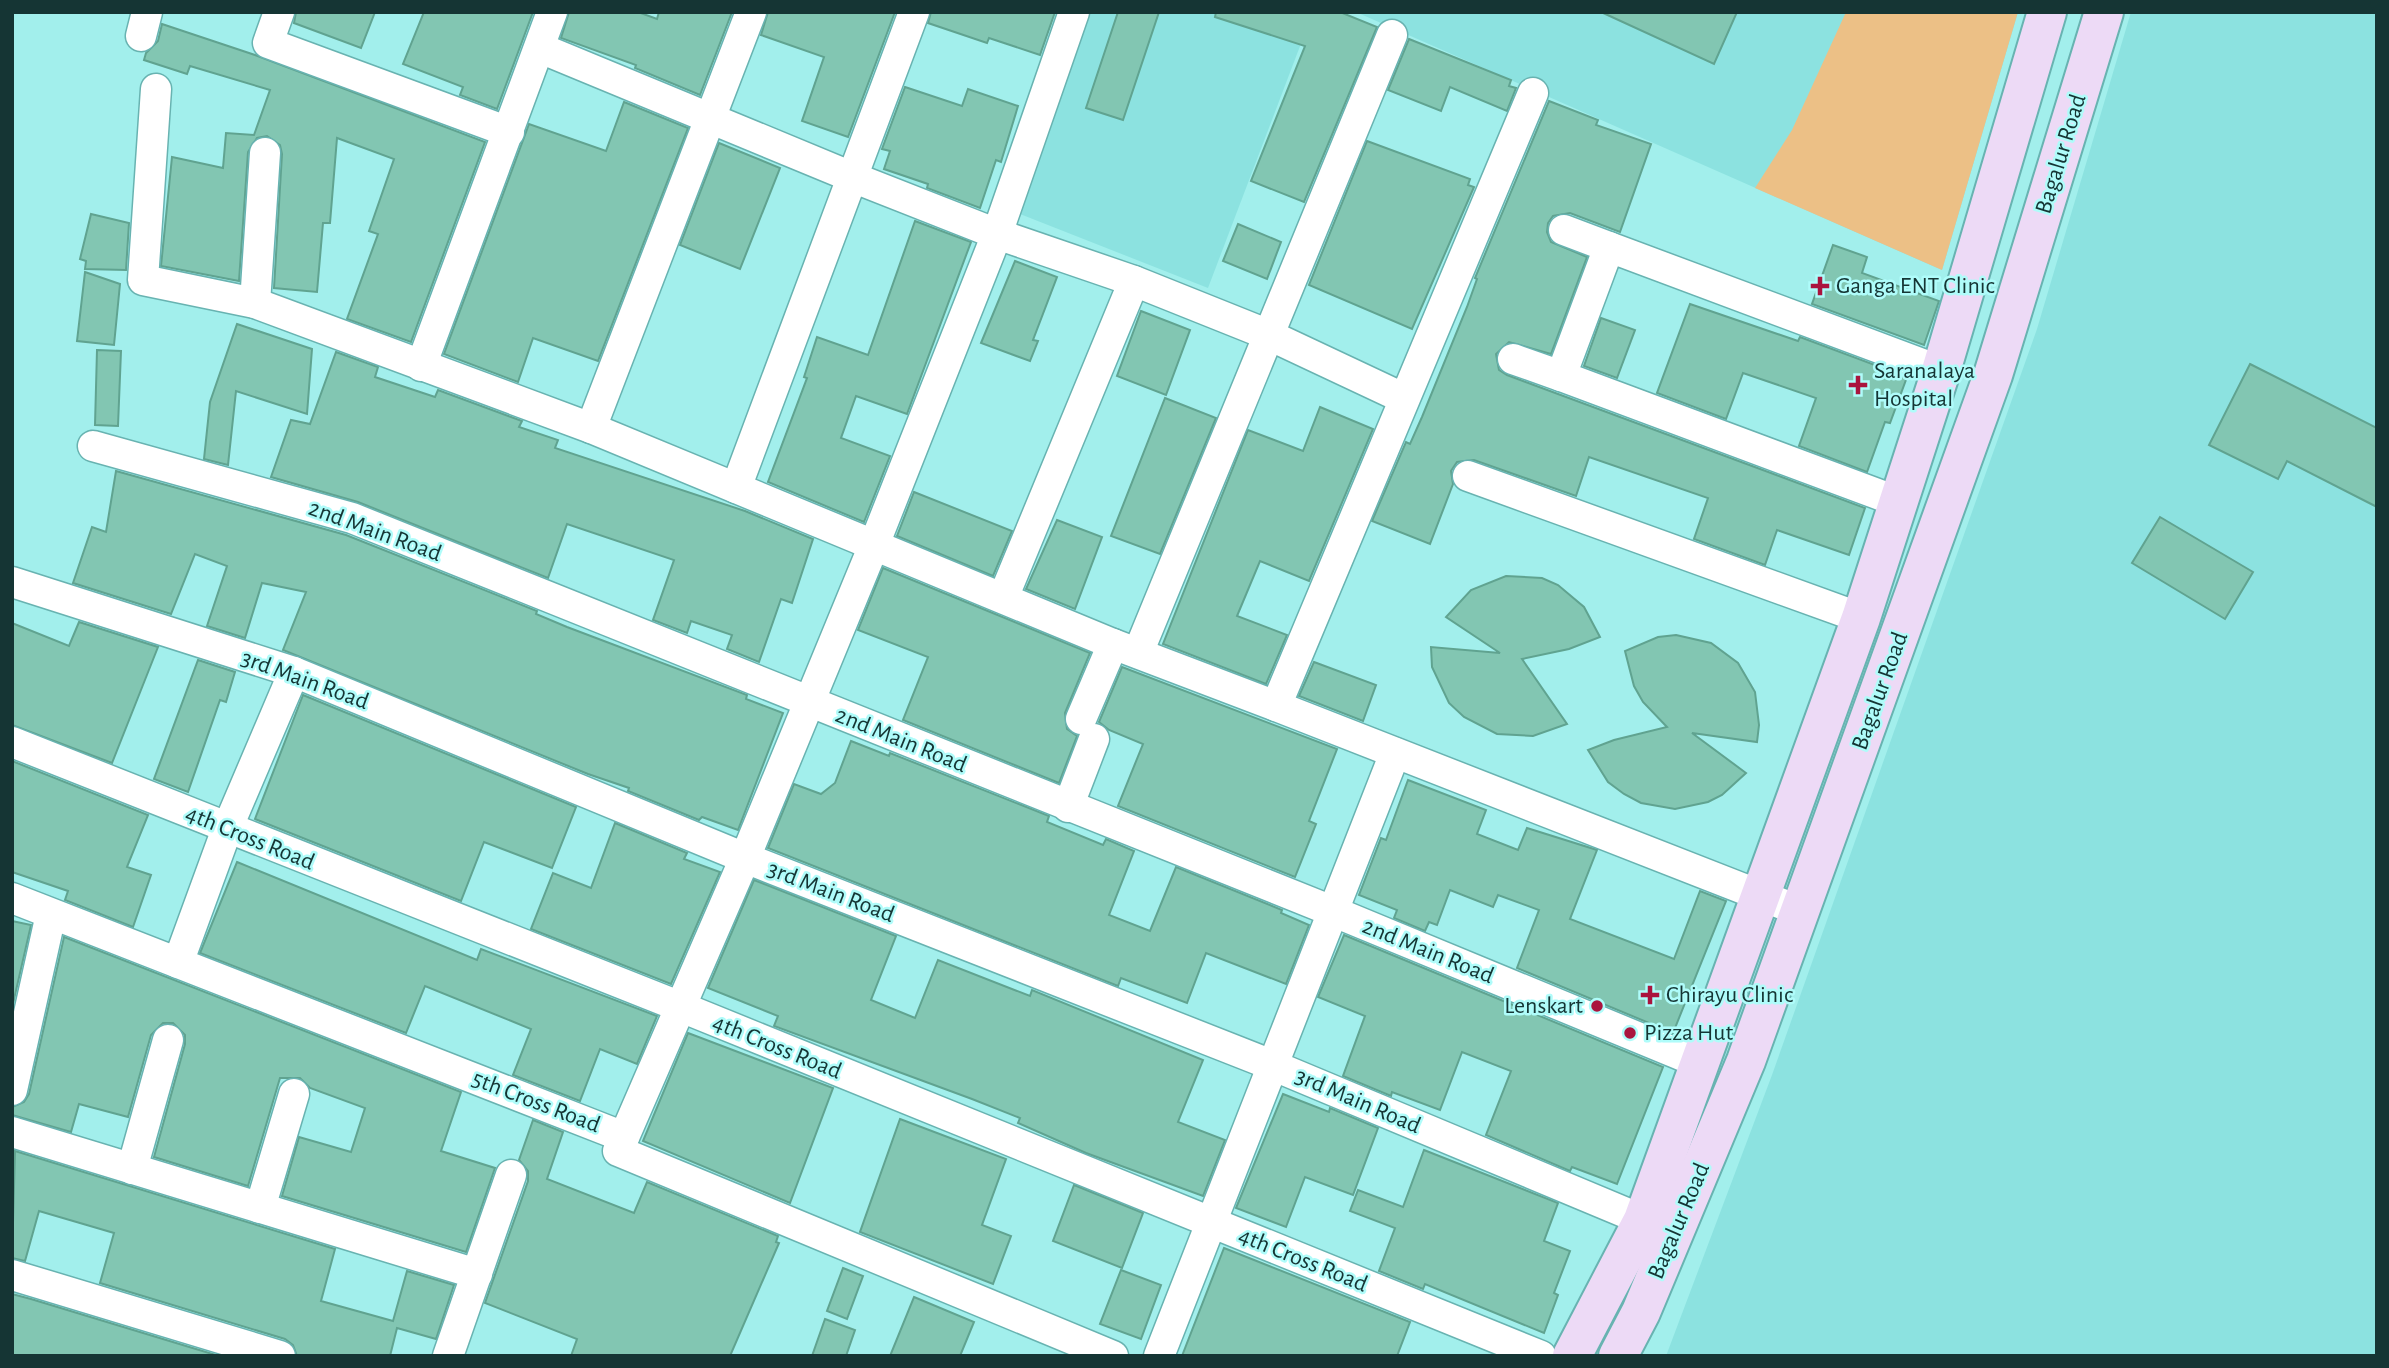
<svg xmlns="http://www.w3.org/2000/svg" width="2389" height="1368" viewBox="0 0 2389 1368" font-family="'Alegreya Sans',sans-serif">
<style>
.built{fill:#8ce2e0}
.green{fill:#ecc086}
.building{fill:#82c6b2;stroke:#60a390;stroke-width:2}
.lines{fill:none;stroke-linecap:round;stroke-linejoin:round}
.street-casing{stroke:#68b3b1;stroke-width:33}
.secondary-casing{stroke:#68b3b1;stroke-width:42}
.street{stroke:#fff;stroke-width:30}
.secondary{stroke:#eddaf6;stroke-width:38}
.poi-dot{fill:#aa143e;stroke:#affcfa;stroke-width:2.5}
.labels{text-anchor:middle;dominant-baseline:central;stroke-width:5;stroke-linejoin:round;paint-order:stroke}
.street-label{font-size:24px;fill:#153534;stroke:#affcfa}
.poi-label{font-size:24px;fill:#153534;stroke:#affcfa;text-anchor:start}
</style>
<rect width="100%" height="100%" fill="#a2efec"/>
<g class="built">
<path d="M1086 12H1313L1208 288 1020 214Z"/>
<path d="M1356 12H2018L1942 270Z"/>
<path d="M2131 12H2377V1356H1666L1772 1075 2037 329Z"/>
</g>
<path class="green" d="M1846 12H2018L1942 270 1755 188 1792 130Z"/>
<g class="building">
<path d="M296 12H375L361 48 294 23Z"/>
<path d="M424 12H533L497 109 460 95 463 87 403 64Z"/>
<path d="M569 12H638L657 19 659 12H732L700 95 635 68 636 65 561 38Z"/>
<path d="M768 12H895L848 137 802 121 824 57 761 35Z"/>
<path d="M931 12H1055L1040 55 989 38 987 43 928 23Z"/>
<path d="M1118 12H1159L1123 120 1086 108Z"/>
<path d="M1216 12H1340L1377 27 1304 202 1251 181 1305 46 1215 17Z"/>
<path d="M1601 12H1737L1714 64Z"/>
<path d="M162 24 255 55 485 142 411 342 347 319 378 234 369 231 394 159 337 138 330 223H323L317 292 274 288 282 154 280 145 267 136 257 138 248 152 239 281 161 266 172 157 223 168 226 133 254 135 270 90 190 66 187 74 144 60 146 53 158 41Z"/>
<path d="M1409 39 1511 80 1509 86 1516 88 1507 111 1450 87 1441 111 1388 90Z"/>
<path d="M905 87 962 106 968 89 1018 106 1001 162 996 160 980 208 927 188 928 184 884 169 890 151 882 149Z"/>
<path d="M1549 101 1598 120 1596 125 1651 144 1620 232 1570 213 1553 216 1548 223 1547 232 1551 242 1587 257 1551 354 1509 342 1496 354 1499 370 1507 375 1865 508 1849 555 1777 530 1765 565 1694 539 1708 498 1589 457 1576 496 1474 460 1457 462 1451 471 1453 484 1430 544 1372 521 1406 442 1410 444 1422 417 1467 307 1477 279 1475 278Z"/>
<path d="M624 102 688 128 598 361 533 338 518 382 444 354 529 124 606 151Z"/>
<path d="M1367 141 1470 179 1468 185 1474 187 1412 329 1309 285Z"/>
<path d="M719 143 780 168 740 269 680 245Z"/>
<path d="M91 214 129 223 126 270 85 269 86 261 80 259Z"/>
<path d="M915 221 971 242 907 414 856 396 841 438 890 456 864 522 768 482 807 378 804 377 817 337 868 355Z"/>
<path d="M1238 224 1281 242 1267 279 1223 261Z"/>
<path d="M1833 245 1867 257 1862 273 1939 301 1924 345 1812 304Z"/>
<path d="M1015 261 1057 277 1033 340 1038 341 1030 361 981 343Z"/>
<path d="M85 272 120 284 114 345 77 341Z"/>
<path d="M1690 304 1798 341 1800 337 1907 377 1890 423 1885 422 1867 472 1799 446 1816 398 1743 373 1726 419 1657 393Z"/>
<path d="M1141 311 1190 330 1166 395 1117 376Z"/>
<path d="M1601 318 1635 330 1617 378 1584 366Z"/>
<path d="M237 324 312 349 307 414 236 391 228 465 204 459 210 402Z"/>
<path d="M97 350 121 351 118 426 95 425Z"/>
<path d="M336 352 378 367 375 377 435 397 438 390 522 421 519 427 558 440 555 448 745 511 813 539 792 603 781 599 759 662 727 649 732 635 691 621 687 633 653 620 674 560 567 524 548 578 358 502 271 477 291 420 310 424Z"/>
<path d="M2250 364 2377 428V507L2287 461 2278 479 2209 445Z"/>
<path d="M1165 398 1216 418 1160 554 1111 536Z"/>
<path d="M1320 407 1373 429 1309 581 1260 561 1237 616 1287 635 1266 684 1163 644 1248 430 1303 451Z"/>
<path d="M116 471 346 535 537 611 536 614 567 627 747 695 746 699 783 713 738 830 702 817 699 820 628 791 629 788 588 774 283 650 306 592 262 583 245 638 207 626 227 566 195 554 171 614 73 583 92 527 106 532Z"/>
<path d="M914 492 1012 531 993 576 897 536Z"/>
<path d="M2160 517 2253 572 2225 619 2132 563Z"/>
<path d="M1057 520 1102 537 1075 609 1026 589Z"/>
<path d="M883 568 1090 653 1065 713 1067 729 1077 736 1059 783 903 720 928 657 858 630Z"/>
<path d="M1506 576 1542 578 1558 585 1584 607 1600 637 1569 649 1522 659 1567 724 1533 736 1497 734 1464 717 1449 703 1432 667 1431 647 1500 653 1446 617 1471 590Z"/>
<path d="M79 622 158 647 112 763 12 725V623L69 646Z"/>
<path d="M1676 635 1711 643 1738 663 1755 692 1759 725 1757 742 1692 733 1746 773 1722 795 1708 802 1675 809 1641 803 1624 794 1608 782 1588 750 1614 740 1667 727 1643 702 1634 686 1625 651 1658 637Z"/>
<path d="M198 660 235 672 226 702 220 700 188 792 154 779Z"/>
<path d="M1314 662 1376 685 1363 721 1299 696Z"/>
<path d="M1122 667 1337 749 1309 821 1316 824 1295 877 1118 806 1143 744 1109 730 1099 722Z"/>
<path d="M303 695 576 807 552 868 484 842 461 901 255 819Z"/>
<path d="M851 741 889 756 890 753 1049 816 1047 822 1103 845 1106 839 1134 851 1109 915 1150 931 1176 867 1282 910 1281 913 1309 925 1286 984 1206 953 1187 1003 1121 978 1118 986 768 848 794 784 821 794 835 783Z"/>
<path d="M12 761 148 815 127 867 151 875 133 927 65 900 68 891 12 872Z"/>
<path d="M1408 780 1486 810 1477 834 1518 850 1527 828 1597 850 1570 919 1674 959 1700 891 1726 901 1673 1033 1517 968 1539 910 1498 895 1493 907 1450 890 1437 925 1429 922 1425 931 1394 918 1397 910 1359 895 1381 838 1386 840Z"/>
<path d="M615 823 687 853 684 859 720 872 671 984 531 929 553 873 591 888Z"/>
<path d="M237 862 477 960 481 949 657 1016 637 1064 600 1049 580 1101 513 1075 531 1029 425 986 406 1033 200 953Z"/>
<path d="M754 880 896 936 871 1000 915 1018 938 960 1030 996 1032 990 1203 1060 1178 1122 1225 1140 1203 1196 1086 1153 1018 1123 1020 1118 972 1099 774 1026 778 1016 708 988Z"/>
<path d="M12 921 31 925 12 1008Z"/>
<path d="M1344 935 1663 1067 1617 1184 1572 1167 1570 1171 1486 1135 1511 1071 1462 1052 1440 1110 1392 1092 1391 1096 1343 1076 1365 1016 1318 997Z"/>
<path d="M64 937 461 1092 441 1151 495 1168 466 1252 282 1196 299 1137 351 1152 365 1108 310 1088 300 1078H280L248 1186 154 1157 185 1044V1035L173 1023H163L151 1035 128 1117 79 1104 71 1132 12 1115V1107L24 1102 29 1094Z"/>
<path d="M688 1033 833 1088 790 1203 643 1141Z"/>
<path d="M1283 1094 1329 1112 1330 1108 1378 1128 1353 1195 1305 1177 1286 1227 1236 1208Z"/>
<path d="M900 1119 1006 1159 982 1225 1011 1236 993 1284 860 1232Z"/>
<path d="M533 1120 563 1132 547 1179 634 1213 647 1182 778 1236 776 1242 779 1243 730 1356H571L577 1339 485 1303 528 1181V1171L519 1160Z"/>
<path d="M1424 1150 1558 1203 1544 1241 1570 1251 1554 1293 1558 1295 1544 1333 1425 1284 1423 1289 1379 1271 1395 1228 1350 1211 1358 1190 1403 1207Z"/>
<path d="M15 1151 335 1249 321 1301 393 1321 407 1271 454 1285 436 1339 397 1328 390 1356H297L293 1345 285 1339 100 1283 114 1233 39 1211 25 1261 12 1258Z"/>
<path d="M1074 1185 1143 1213 1122 1268 1053 1241Z"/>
<path d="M1224 1248 1410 1322 1397 1356H1182Z"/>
<path d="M843 1268 863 1276 847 1319 827 1311Z"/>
<path d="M1121 1270 1161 1285 1141 1339 1100 1324Z"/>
<path d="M12 1294 31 1299 219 1356H12Z"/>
<path d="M914 1297 974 1322 960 1356H890Z"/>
<path d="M825 1319 855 1330 846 1356H812Z"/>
</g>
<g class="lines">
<defs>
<g id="street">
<path d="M279 12 268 43 509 132"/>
<path d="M1074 12 997 234 874 545 745 858 618 1151 1113 1356"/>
<path d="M141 36 147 12"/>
<path d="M540 48 852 177 997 234 1134 281 1269 335 1403 398"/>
<path d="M156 89 143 280 255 303 591 428 1113 644 1276 706"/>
<path d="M1533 93 1276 706 1800 911"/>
<path d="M1564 230 1609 247"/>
<path d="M255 303 265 153"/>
<path d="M1513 359 1561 376"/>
<path d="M421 366 552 12"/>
<path d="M591 428 751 12"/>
<path d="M93 446 352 518 1332 911 1700 1063"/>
<path d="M1468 476 1861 618"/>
<path d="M736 488 914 12"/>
<path d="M1899 502 1561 376 1609 247 1941 371"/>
<path d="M12 582 294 672 745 858 1272 1065 1643 1220"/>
<path d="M1003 598 1134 281"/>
<path d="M1138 653 1392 35"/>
<path d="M1081 719 1113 644"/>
<path d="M12 742 681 1007 1541 1356"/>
<path d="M1068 807 1094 739"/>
<path d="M12 898 624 1137"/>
<path d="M178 963 227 829 294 672"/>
<path d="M12 1090 51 914"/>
<path d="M12 1132 477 1274"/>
<path d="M132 1169 168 1040"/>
<path d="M260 1208 294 1094"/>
<path d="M12 1275 280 1356"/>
<path d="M448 1356 511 1175"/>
<path d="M1159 1356 1395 753"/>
</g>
<g id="secondary">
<path d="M1572 1356 1643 1220 1861 618 1941 371 2047 12"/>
<path d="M1618 1356 1641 1312 1746 1061 1993 375 2104 12"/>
</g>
</defs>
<use href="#street" class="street-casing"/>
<use href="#secondary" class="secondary-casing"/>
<use href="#street" class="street"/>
<use href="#secondary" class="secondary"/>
</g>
<g class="poi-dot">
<path d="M1816.5 275.5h7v7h7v7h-7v7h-7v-7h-7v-7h7z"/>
<path d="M1854.5 374.5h7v7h7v7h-7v7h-7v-7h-7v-7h7z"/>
<path d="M1646.5 984.5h7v7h7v7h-7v7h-7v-7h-7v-7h7z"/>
<circle cx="1597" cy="1006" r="7"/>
<circle cx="1630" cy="1033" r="7"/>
</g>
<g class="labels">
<g class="street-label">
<text transform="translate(2061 154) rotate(-73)">Bagalur Road</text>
<text transform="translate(375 531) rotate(20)">2nd Main Road</text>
<text transform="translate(305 680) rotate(20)">3rd Main Road</text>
<text transform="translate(1880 691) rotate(-70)">Bagalur Road</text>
<text transform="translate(901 740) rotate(22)">2nd Main Road</text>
<text transform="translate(250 838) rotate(22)">4th Cross Road</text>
<text transform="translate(831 892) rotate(21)">3rd Main Road</text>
<text transform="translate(1428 951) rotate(22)">2nd Main Road</text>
<text transform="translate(777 1047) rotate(22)">4th Cross Road</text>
<text transform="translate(1358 1101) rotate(23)">3rd Main Road</text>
<text transform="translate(536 1102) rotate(21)">5th Cross Road</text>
<text transform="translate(1679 1221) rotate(-67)">Bagalur Road</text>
<text transform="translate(1303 1260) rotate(22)">4th Cross Road</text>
</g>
<g class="poi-label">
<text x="1836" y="286">Ganga ENT Clinic</text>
<text x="1874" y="371">Saranalaya<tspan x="1874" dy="28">Hospital</tspan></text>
<text x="1666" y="995">Chirayu Clinic</text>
<text x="1583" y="1006" text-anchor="end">Lenskart</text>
<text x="1644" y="1033">Pizza Hut</text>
</g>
</g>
<rect width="2389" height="1368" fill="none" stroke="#153534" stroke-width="28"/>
</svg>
